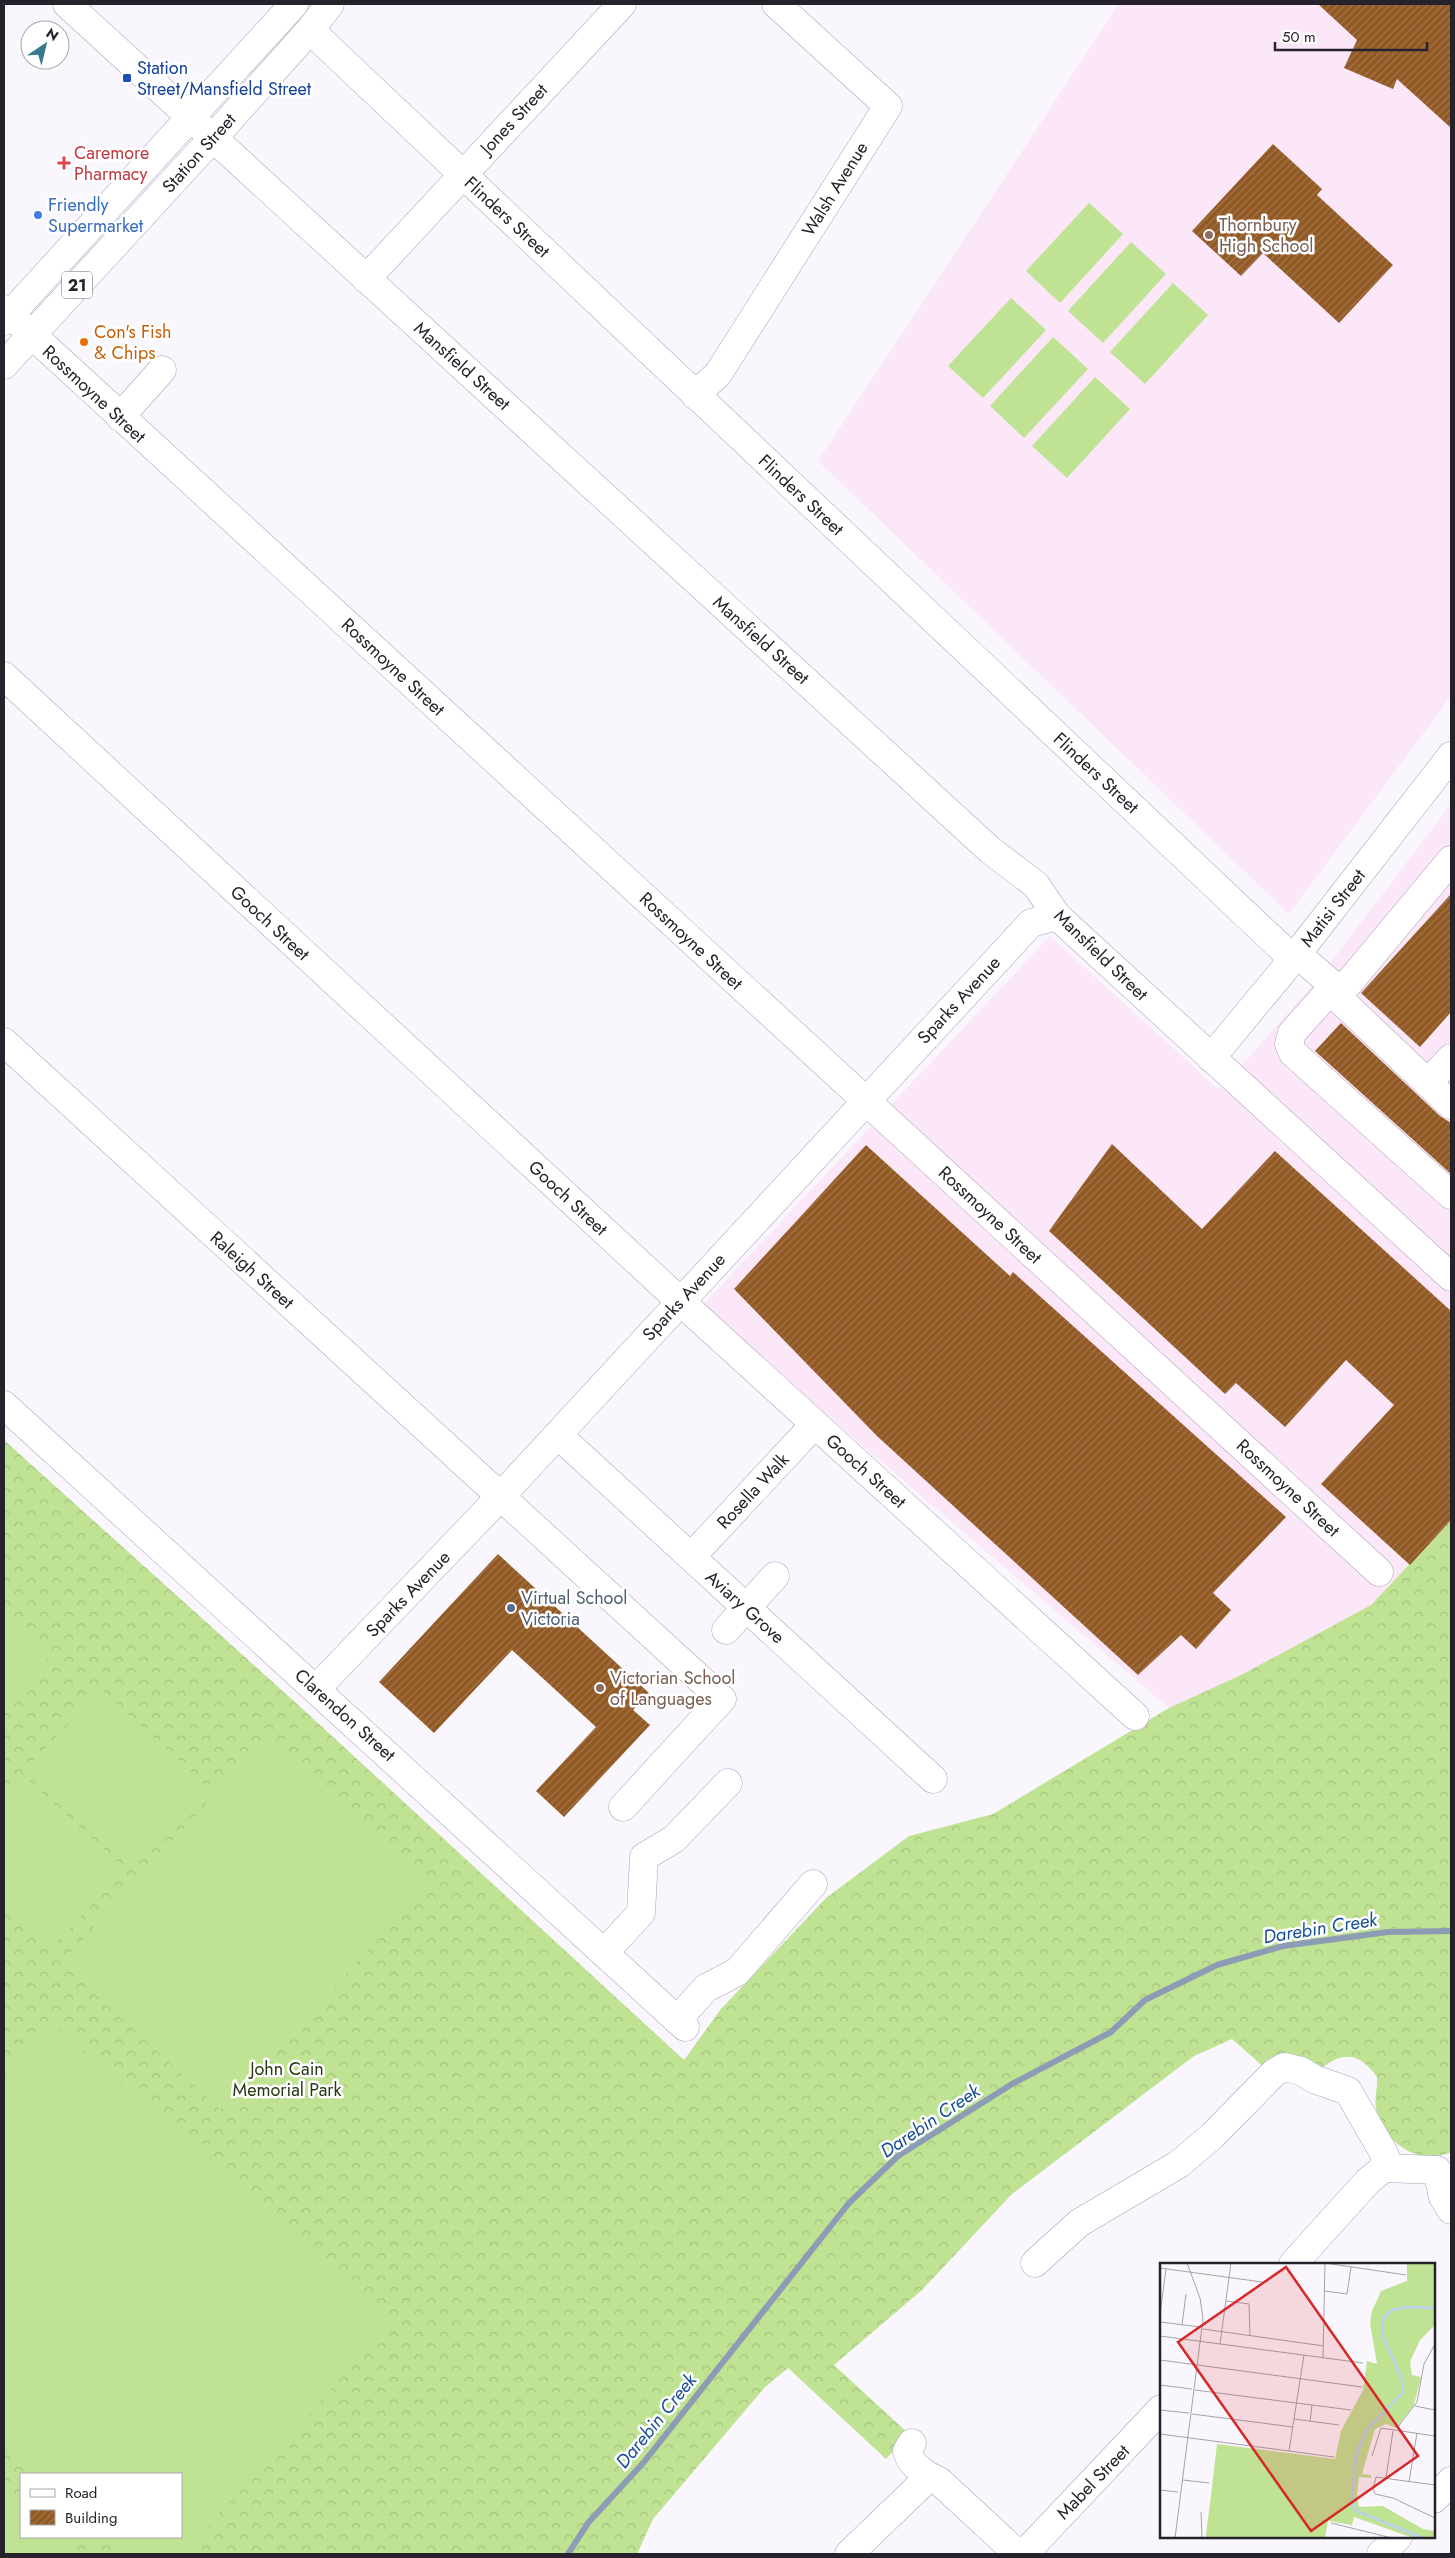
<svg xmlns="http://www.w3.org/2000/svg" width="1455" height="2558" viewBox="0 0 1455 2558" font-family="Jost,sans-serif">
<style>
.industrial{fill:#fbe7f7}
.forest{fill:url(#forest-crowns);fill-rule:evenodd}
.pitch{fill:#bfe393}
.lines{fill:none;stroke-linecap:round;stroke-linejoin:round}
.stream{stroke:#8d9cb5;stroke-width:6}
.building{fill:url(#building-hatch)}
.minor-casing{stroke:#aaa0bc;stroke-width:29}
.major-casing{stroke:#aaa0bc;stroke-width:29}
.minor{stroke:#fff;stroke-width:28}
.major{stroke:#fff;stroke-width:28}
.transit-dot{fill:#1a4fb4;stroke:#fff;stroke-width:2}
.health-dot{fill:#e0444e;stroke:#fff;stroke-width:2}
.shop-dot{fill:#3f7fe0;stroke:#fff;stroke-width:2}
.education-dot{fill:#8d6e63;stroke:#fff;stroke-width:2}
.food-dot{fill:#e8710a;stroke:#fff;stroke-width:2}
.service-dot{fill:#5c6f8a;stroke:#fff;stroke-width:2}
.labels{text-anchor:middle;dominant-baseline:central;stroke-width:5;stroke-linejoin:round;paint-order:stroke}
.shield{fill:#fff;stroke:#67646b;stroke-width:1}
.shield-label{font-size:16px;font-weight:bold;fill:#26222c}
.transit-label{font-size:18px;fill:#164399;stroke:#fff;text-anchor:start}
.street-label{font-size:18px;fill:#26222c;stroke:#fff}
.health-label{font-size:18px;fill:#be3a42;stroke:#fff;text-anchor:start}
.shop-label{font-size:18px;fill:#366cbe;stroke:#fff;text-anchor:start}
.education-label{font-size:18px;fill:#785e54;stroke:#fff;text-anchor:start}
.food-label{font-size:18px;fill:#c56008;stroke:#fff;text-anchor:start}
.service-label{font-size:18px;fill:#4e5e75;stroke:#fff;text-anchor:start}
.park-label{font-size:18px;fill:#293812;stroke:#fff}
.water-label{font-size:19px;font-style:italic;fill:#1a5095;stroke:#fff}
.inset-river{fill:none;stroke:#b9d0f0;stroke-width:2.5}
.inset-road{fill:none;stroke:#a5a2a9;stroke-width:1}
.view{fill:#d62828;fill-opacity:0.15;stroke:#d62828;stroke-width:2.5}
.inset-edge{fill:none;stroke:#26222c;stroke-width:2.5}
</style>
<defs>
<pattern id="forest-crowns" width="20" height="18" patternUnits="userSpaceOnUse" patternTransform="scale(1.25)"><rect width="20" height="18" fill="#bfe393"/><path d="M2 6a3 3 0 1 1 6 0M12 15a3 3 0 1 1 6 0" fill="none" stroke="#a4c27f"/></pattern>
<pattern id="building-hatch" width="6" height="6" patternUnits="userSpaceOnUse" patternTransform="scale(1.25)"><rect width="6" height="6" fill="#935922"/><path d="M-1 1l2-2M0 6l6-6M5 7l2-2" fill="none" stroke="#a07751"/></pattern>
</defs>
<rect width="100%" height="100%" fill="#f9f7fd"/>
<g class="industrial">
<path d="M1119 4H1451V696L1289 914 818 461Z"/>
<path d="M1451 804V1520L1371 1605 1243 1674 1169 1708 701 1307 1050 936 1218 1089 1252 1054 1322 974Z"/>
</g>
<path class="forest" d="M4 1440 307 1713 684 2060 721 2009 826 1898 909 1836 993 1814 1169 1708 1243 1674 1371 1605 1451 1520V2152C1418 2167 1383 2142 1376 2108 1374 2098 1378 2088 1377 2077 1360 2053 1342 2050 1320 2070 1298 2049 1290 2057 1265 2068L1232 2039 1194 2056 1012 2194 922 2290 834 2365 909 2434 886 2459 788 2368 765 2387 653 2519 637 2554H4ZM21 2474H181V2537H21Z"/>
<g class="pitch">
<path d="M1089 203 1123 234 1060 303 1026 271Z"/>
<path d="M1131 242 1166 274 1103 343 1068 311Z"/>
<path d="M1173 283 1208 315 1145 384 1110 352Z"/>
<path d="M1011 298 1046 330 983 398 948 366Z"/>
<path d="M1053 337 1088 369 1024 438 990 406Z"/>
<path d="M1095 377 1130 409 1067 478 1032 446Z"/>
<path d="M4 1613 51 1656 4 1707Z"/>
<path d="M102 1690 206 1786 132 1864 27 1768Z"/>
<path d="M265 1739 430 1884 220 2109 61 1963Z"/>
<path d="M22 1774 125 1870 51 1948 4 1905V1792Z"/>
<path d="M51 2023 389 2325 183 2554H132L112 2537H181V2474H43L4 2439V2076Z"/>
<path d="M4 2486 21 2502V2537H58L77 2554H4Z"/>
</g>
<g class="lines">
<path class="stream" d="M568 2554 588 2523 644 2462 849 2203 898 2156 1012 2084 1111 2032 1145 2000 1217 1965 1283 1946 1388 1932 1451 1931"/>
</g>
<g class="building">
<path d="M1318 4H1451V128L1397 79 1393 89 1344 68 1357 40Z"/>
<path d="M1273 144 1322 189 1317 195 1393 265 1339 323 1263 253 1241 276 1192 231Z"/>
<path d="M1451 894V1012L1420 1047 1361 993Z"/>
<path d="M1341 1023 1440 1116 1451 1123V1174L1315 1051Z"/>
<path d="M1112 1144 1202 1229 1275 1151 1451 1311V1520L1410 1565 1321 1484 1394 1405 1346 1360 1285 1427 1236 1383 1225 1394 1049 1231Z"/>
<path d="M866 1145 1010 1276 1013 1272 1286 1517 1213 1593 1231 1610 1196 1649 1181 1635 1138 1675 877 1436 734 1289Z"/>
<path d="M498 1554 649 1693 633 1710 650 1725 564 1817 536 1791 596 1727 512 1650 434 1733 379 1682Z"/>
</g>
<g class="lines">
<defs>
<g id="minor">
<path d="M67 4 990 850 1036 885 1057 916 1451 1277"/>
<path d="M310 30 1293 959"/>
<path d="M366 279 622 4"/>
<path d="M4 309 1379 1572"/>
<path d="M695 395 718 374 888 106 776 4"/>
<path d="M120 417 162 370"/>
<path d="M4 676 680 1301 1135 1716"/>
<path d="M1297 954 1334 986 1337 997 1451 1105"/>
<path d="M1334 986 1292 1033 1289 1044 1293 1053 1451 1195"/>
<path d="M1337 997 1451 860"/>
<path d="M4 1042 722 1699 623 1807"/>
<path d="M1211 1058 1297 954 1451 756"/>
<path d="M1428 1083 1451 1058"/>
<path d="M4 1405 685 2027"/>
<path d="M558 1435 933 1779"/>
<path d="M691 1557 815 1424"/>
<path d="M726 1630 775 1576"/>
<path d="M316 1689 500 1497 1031 923 1057 916"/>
<path d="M604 1953 641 1913 644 1857 674 1839 728 1783"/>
<path d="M677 2020 706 1988 737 1972 813 1884"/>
<path d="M1035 2263 1079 2223 1179 2164 1212 2136 1274 2073 1284 2067 1301 2071 1314 2079 1348 2091 1385 2155 1384 2168 1437 2170 1443 2197 1451 2210"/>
<path d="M1293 2264 1368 2181 1384 2168"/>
<path d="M912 2443 907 2451C910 2465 927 2476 939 2481L1018 2554"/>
<path d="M1434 2499 1451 2481"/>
<path d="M849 2554 929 2477"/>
<path d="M1024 2554 1161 2409"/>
<path d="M1381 2554 1398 2537"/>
</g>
<g id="major">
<path d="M4 321 294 4"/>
<path d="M4 365 213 138 310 30 330 4"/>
</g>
</defs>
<use href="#minor" class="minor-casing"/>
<use href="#major" class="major-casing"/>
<use href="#minor" class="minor"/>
<use href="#major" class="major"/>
</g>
<rect class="transit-dot" x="122" y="73" width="10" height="10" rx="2.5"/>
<path class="health-dot" d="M61.5 155.5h5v5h5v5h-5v5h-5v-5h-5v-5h5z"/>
<circle class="shop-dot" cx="38" cy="215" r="5"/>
<g class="education-dot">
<circle cx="1209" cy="235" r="5"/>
<circle cx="600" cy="1688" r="5"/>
</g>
<circle class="food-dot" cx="84" cy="342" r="5"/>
<circle class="service-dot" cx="511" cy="1608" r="5"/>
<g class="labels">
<rect class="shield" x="62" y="271.5" width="30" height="27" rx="4"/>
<g class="shield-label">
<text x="77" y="285">21</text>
</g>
<g class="transit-label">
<text x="137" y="68">Station<tspan x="137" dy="21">Street/Mansfield Street</tspan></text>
</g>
<g class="street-label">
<text transform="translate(514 119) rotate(-47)">Jones Street</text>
<text transform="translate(199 153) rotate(-48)">Station Street</text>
<text transform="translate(835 189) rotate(-58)">Walsh Avenue</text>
<text transform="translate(507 217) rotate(43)">Flinders Street</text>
<text transform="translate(462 366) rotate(42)">Mansfield Street</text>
<text transform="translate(94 394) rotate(43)">Rossmoyne Street</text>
<text transform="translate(801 495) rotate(43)">Flinders Street</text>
<text transform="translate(761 640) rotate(42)">Mansfield Street</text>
<text transform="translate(393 667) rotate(43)">Rossmoyne Street</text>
<text transform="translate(1096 773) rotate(43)">Flinders Street</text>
<text transform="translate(1333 908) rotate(-52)">Matisi Street</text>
<text transform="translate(270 923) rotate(43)">Gooch Street</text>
<text transform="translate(691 941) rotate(43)">Rossmoyne Street</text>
<text transform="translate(1101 955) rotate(44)">Mansfield Street</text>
<text transform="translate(959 1000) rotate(-47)">Sparks Avenue</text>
<text transform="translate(568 1198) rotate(43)">Gooch Street</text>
<text transform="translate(990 1215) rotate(43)">Rossmoyne Street</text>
<text transform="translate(252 1270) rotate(42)">Raleigh Street</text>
<text transform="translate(684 1297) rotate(-47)">Sparks Avenue</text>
<text transform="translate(866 1471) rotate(42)">Gooch Street</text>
<text transform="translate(1288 1488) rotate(43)">Rossmoyne Street</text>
<text transform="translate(753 1491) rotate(-47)">Rosella Walk</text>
<text transform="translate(408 1594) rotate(-46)">Sparks Avenue</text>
<text transform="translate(745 1607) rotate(42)">Aviary Grove</text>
<text transform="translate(345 1715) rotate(42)">Clarendon Street</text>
<text transform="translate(1093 2482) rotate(-46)">Mabel Street</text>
</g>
<g class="health-label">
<text x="74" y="153">Caremore<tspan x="74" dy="21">Pharmacy</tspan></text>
</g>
<g class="shop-label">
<text x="48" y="205">Friendly<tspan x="48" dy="21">Supermarket</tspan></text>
</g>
<g class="education-label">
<text x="1219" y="225">Thornbury<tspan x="1219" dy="21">High School</tspan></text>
<text x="610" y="1678">Victorian School<tspan x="610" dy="21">of Languages</tspan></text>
</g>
<g class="food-label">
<text x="94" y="332">Con's Fish<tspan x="94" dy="21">&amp; Chips</tspan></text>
</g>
<g class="service-label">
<text x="521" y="1598">Virtual School<tspan x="521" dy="21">Victoria</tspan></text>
</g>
<g class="park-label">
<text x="287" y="2069">John Cain<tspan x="287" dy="21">Memorial Park</tspan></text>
</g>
<g class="water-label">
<text transform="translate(1320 1928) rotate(-9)">Darebin Creek</text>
<text transform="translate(930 2121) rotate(-34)">Darebin Creek</text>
<text transform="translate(656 2421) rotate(-51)">Darebin Creek</text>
</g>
</g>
<g transform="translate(1160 2263)">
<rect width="275" height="275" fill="#f9f7fd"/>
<path d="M247 0H275V62L260 77 250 99 252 112 261 114 254 142 236 165 226 161 215 166 202 211 211 212V215L199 214 197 232 199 244 223 243 263 266 275 268V275H253L194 254 192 262 168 258 165 275H46L57 181 175 196 181 168 203 127 207 98 217 101 210 60 212 48 221 28 247 18Z" fill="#bfe393"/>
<path d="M59 189 77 191 74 220 56 217ZM128 194 148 196 144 224 124 221ZM80 195 108 199 105 221 77 217ZM113 199 126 201 125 210H117L124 211 123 221 110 219ZM127 226 167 231 164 262 123 257ZM50 241 93 246 98 263 96 275 46 272ZM110 257 159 264 157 275H108Z" fill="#bfe393"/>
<path class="inset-river" d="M263 275 199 249 194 246 192 235 196 192 206 168 243 129 242 116 223 74V55L232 47 248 44 275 45"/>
<path class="inset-road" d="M0 5 102 19M165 28 187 31 191 4M66 38 89 41 90 73M0 51 6 6M0 59 40 64M22 62 26 31M43 66 164 83M0 73 203 100M60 81 71 0M163 95 165 0 246 12M0 97 202 124M0 122 32 126M35 127 191 147M255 143 275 147M0 147 29 150M32 151 133 164M134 156 179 162M150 159 152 142M237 165 257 139 264 101 275 81M0 171 174 194M129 188 144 92M212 193 221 165 275 173M226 215 233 168M23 217 49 220M249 219 257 170M275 222 216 214 213 226 215 231 233 235 275 255M0 227 18 229M41 249 42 275M171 260 232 275M15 275 43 56 40 35 27 0"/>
<path class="view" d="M126 4 258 193 151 268 18 79Z"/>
<rect width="275" height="275" class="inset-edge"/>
</g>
<rect width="1455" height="2558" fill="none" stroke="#26222c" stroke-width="10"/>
<rect x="20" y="2473" width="162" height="65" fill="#ffffff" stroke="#a8a7ab"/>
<rect x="30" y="2489" width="25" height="8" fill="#ffffff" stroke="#a8a7ab"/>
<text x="65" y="2498" font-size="15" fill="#26222c">Road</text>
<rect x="30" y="2510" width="25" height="15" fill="url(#building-hatch)" stroke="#a8a7ab"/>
<text x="65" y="2523" font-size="15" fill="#26222c">Building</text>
<g transform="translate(45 45) rotate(35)"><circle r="24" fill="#ffffff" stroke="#a8a7ab"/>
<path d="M0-4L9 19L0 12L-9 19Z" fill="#377a8b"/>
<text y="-8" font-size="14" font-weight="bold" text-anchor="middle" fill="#26222c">N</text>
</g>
<path d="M1275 42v8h152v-8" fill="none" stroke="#26222c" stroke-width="2.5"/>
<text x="1282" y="42" font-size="15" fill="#26222c" stroke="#ffffff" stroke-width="4" paint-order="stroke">50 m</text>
</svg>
